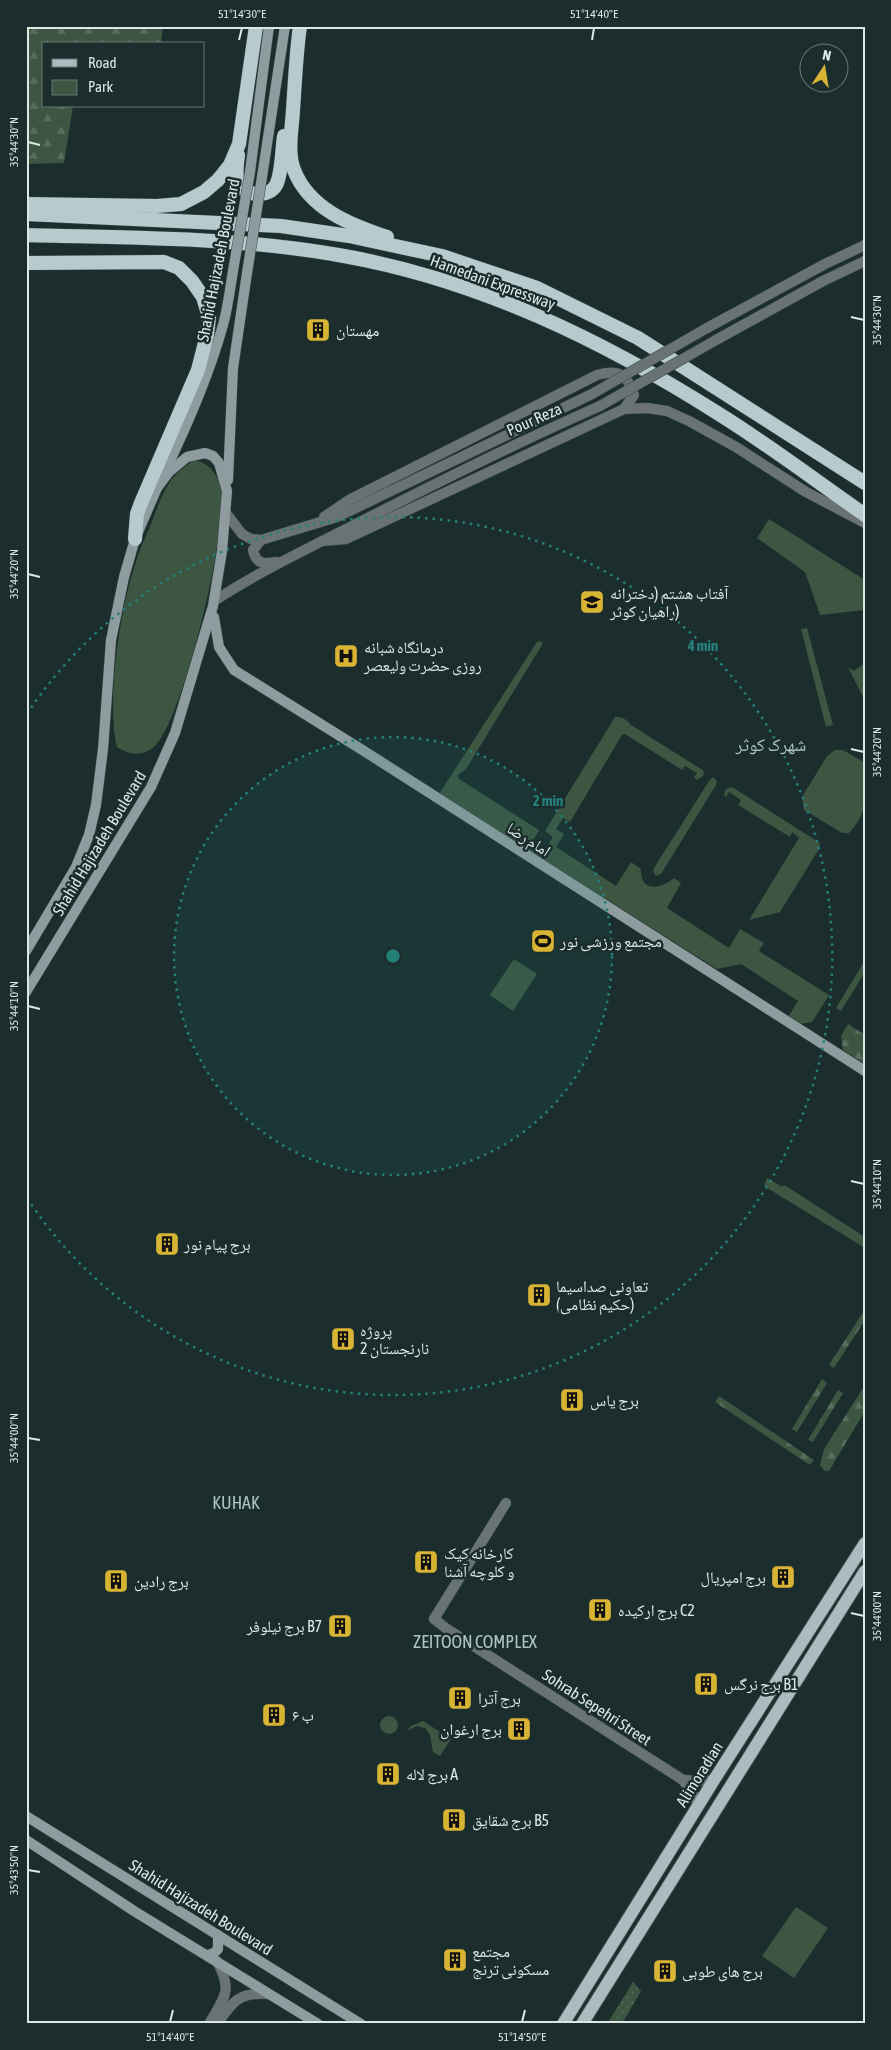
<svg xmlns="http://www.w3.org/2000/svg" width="891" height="2050" viewBox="0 0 891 2050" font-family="'Asap Condensed','Noto Naskh Arabic',sans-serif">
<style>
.green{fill:#3c5642}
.forest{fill:url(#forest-firs)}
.garden{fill:url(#garden-dots)}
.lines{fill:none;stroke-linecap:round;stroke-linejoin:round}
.tertiary-casing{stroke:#3a4b4a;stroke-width:11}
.secondary-casing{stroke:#3a4b4a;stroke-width:11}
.primary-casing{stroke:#3a4b4a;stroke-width:14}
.trunk-casing{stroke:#3a4b4a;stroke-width:15}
.tertiary{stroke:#6a7374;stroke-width:10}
.secondary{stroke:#8e9c9f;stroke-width:10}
.primary{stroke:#aabcc0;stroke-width:12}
.trunk{stroke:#b7cace;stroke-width:14}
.tertiary-bridge-casing{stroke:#3a4b4a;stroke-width:11;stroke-linecap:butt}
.secondary-bridge-casing{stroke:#3a4b4a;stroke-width:11;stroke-linecap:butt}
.tertiary-bridge{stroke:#6a7374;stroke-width:10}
.secondary-bridge{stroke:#8e9c9f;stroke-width:10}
.ticks{fill:none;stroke:#dce7e6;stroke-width:2}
.ring{fill:none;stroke:#24817a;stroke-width:2.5;stroke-dasharray:2.5 5}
.labels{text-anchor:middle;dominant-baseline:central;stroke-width:5;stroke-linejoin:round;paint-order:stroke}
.street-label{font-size:16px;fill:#dce7e6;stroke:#1b2d2c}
.poi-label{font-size:16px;fill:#dce7e6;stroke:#1b2d2c;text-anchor:start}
.neighbourhood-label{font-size:18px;fill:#aec4c3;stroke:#1b2d2c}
.centre{fill:#24817a;stroke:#1b2d2c;stroke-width:2.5}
.ring-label{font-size:15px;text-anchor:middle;font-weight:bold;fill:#24817a;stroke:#1b2d2c;stroke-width:5;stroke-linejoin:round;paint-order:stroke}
.neatline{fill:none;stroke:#dce7e6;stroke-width:2}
.ticks-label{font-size:12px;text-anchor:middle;fill:#dce7e6}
</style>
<defs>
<pattern id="forest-firs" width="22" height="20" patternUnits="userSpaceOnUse" patternTransform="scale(1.25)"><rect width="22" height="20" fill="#3c5642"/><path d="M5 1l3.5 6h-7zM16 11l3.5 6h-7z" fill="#586e5d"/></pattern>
<pattern id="garden-dots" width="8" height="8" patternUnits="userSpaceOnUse" patternTransform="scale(1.25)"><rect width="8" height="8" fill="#3c5642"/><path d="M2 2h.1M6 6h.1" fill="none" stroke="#586e5d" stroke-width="1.8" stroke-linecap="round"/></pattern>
</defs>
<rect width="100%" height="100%" fill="#1b2d2c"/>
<g class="green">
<path d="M194 460C208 462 219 475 221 489 228 530 184 717 155 746 143 757 129 755 117 747 106 703 120 608 135 565 139 550 146 536 152 522 157 508 162 493 171 480 177 472 186 466 194 460Z"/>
<path d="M769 519 865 580V610L820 615 805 572 757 538Z"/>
<path d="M807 628 833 725 826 727 801 629Z"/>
<path d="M542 641V645L466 769 458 775 459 779 539 830 530 846 543 854 553 837 545 831 615 717C622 716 627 720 631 725L701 769 704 772 703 776 697 780 694 777 697 773 685 766 682 770 625 734 622 735 570 822 563 818 556 829 564 834 556 847 616 886 631 862 641 869C640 893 661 889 674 878L681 883 667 908 729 948 740 929 764 943 759 951 829 995 812 1022 799 1024 788 1017 798 1001 741 964 717 969 439 794 537 642Z"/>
<path d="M865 663V701L848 667 854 671Z"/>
<path d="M835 750H843L865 763C865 792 871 810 849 833H842L804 810 802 797 827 756Z"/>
<path d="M713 777 717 781 716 785 661 874 656 876 653 871 654 868 709 781Z"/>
<path d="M732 787 820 843 819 849 780 912 749 920 799 838 792 832 790 837 738 805 741 800 729 792 726 797 724 795 726 789Z"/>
<path d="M514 959 537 974 513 1011 490 995Z"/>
<path d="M865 960V972L841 1011 836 1008Z"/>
<path d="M767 1178 781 1186H786L865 1237V1248L764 1186Z"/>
<circle cx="389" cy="1725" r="9"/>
<path d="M423 1721 451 1739 440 1756 433 1752 430 1735 425 1728 417 1726 407 1731 411 1726Z"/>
<path d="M796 1907 828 1928 794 1978 762 1956Z"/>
</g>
<g class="forest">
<path d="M26 26H163L161 44H44V106H73L64 163 26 164Z"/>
<path d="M848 1024 865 1035V1064L843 1050 841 1036Z"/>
<path d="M865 1309V1320L834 1368 829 1365Z"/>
<path d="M822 1379 827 1383 797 1432 792 1429Z"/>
<path d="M865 1385V1411L829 1471H825L820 1465 824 1449Z"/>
<path d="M838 1390 843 1393 813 1442 808 1440Z"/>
<path d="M719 1396 814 1460 810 1465 715 1402Z"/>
</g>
<path class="garden" d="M633 1982 641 1991 622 2024H607Z"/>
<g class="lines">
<defs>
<g id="tertiary">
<path d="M707 328 825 264 865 245"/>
<path d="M716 340 823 281 865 261"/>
<path d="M226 513 242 534 251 539 261 540 337 517 592 394"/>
<path d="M324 517 349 500 597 375C619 369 627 374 634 395L624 409"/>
<path d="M261 540 253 550C256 565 265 564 277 562"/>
<path d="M322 541 346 539 624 409 647 408 667 411 689 421 736 447 806 492 865 523"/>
<path d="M214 601C260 571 309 548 358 523 438 482 518 442 600 406"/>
<path d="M506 1503 434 1619 447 1629 683 1780 694 1795 698 1806"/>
<path d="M683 1780 701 1781 714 1780"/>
<path d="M209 2024C225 1996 233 1991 217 1961"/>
<path d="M217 2024C233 2001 239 1992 268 1994"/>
</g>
<g id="secondary">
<path d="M250 172 269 26"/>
<path d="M262 177 285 26"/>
<path d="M165 471C188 424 209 375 223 325 228 307 230 289 233 271"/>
<path d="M228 480 233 368 247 273"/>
<path d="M214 617 219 647 234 670 364 751 865 1071"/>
<path d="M26 951 76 867 89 835 96 805 103 749 111 640 124 577 135 539 157 488 169 472 187 457 205 453 213 456 219 463 227 491 222 551 213 606 175 733 151 787 26 992"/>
<path d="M26 1816 361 2024"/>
<path d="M26 1840 134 1911 318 2024"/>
<path d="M208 1955 214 1953 218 1949V1935"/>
</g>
<g id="primary">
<path d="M563 2024 714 1780 865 1543"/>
<path d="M582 2024 865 1571"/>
</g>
<g id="trunk">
<path d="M300 26C296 54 295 82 293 110 292 129 287 152 294 170 309 209 351 225 387 237"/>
<path d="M238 155C237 164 234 178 240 186 249 197 272 197 277 183 282 171 282 149 284 136"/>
<path d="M26 204 157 206 181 204 204 192 218 180 230 165 239 144 256 26"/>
<path d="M26 214 281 226 349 236 442 256 537 288 638 338 865 483"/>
<path d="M26 235C132 238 240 237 344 256 479 280 604 341 719 414 769 445 816 481 865 515"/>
<path d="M26 263 164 262 179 268 192 281 203 297 209 317 207 335 198 370 141 503 137 514 135 539"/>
</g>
</defs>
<use href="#tertiary" class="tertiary-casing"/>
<use href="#secondary" class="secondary-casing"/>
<use href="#primary" class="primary-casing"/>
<use href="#trunk" class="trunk-casing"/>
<use href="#tertiary" class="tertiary"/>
<use href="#secondary" class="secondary"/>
<use href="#primary" class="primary"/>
<use href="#trunk" class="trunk"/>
<defs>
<g id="tertiary-bridge">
<path d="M592 394 707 328"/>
<path d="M600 406 716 340"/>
</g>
<g id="secondary-bridge">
<path d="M233 271 250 172"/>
<path d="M247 273 262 177"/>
</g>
</defs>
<use href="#tertiary-bridge" class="tertiary-bridge-casing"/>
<use href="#secondary-bridge" class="secondary-bridge-casing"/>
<use href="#tertiary-bridge" class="tertiary-bridge"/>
<use href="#secondary-bridge" class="secondary-bridge"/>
</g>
<path class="ticks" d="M239 40 242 28M592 40 594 28M28 142 40 145M851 317 864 320M28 574 40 577M851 749 864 752M28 1006 40 1009M851 1181 864 1184M28 1438 40 1440M851 1613 864 1616M28 1870 40 1872M170 2022 173 2010M522 2022 525 2010"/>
<circle cx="393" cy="956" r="219" fill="#24817a" fill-opacity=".12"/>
<g class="ring">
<circle cx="393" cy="956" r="219"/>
<path d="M27 714A439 439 0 1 1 27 1198"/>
</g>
<defs>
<symbol id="building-square" viewBox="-11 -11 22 22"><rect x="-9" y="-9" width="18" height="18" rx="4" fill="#d8b434" stroke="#1b2d2c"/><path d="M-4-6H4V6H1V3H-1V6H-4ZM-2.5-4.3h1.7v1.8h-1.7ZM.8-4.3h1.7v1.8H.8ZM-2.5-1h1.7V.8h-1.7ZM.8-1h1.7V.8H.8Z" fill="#111"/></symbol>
<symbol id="school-square" viewBox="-11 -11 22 22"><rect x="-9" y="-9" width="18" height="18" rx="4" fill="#d8b434" stroke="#1b2d2c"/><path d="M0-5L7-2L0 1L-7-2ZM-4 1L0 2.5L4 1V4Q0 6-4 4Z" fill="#111"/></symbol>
<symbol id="hospital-square" viewBox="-11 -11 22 22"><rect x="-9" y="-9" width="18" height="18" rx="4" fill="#d8b434" stroke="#1b2d2c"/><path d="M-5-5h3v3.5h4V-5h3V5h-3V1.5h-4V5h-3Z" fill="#111"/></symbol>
<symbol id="stadium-square" viewBox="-11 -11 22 22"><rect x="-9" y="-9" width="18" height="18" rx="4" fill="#d8b434" stroke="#1b2d2c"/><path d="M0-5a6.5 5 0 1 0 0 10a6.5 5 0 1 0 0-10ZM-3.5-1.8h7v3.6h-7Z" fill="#111"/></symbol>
</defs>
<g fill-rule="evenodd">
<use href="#building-square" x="304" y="316" width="28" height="28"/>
<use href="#school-square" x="578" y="588" width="28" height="28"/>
<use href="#hospital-square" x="332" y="642" width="28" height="28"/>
<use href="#stadium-square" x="529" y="927" width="28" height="28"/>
<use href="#building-square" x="153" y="1230" width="28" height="28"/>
<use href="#building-square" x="525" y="1281" width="28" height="28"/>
<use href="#building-square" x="329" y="1325" width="28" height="28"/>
<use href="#building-square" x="558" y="1386" width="28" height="28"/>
<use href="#building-square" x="412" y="1548" width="28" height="28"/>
<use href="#building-square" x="769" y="1563" width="28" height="28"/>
<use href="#building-square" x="102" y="1567" width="28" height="28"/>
<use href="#building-square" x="586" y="1596" width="28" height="28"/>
<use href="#building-square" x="326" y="1612" width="28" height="28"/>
<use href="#building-square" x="692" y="1670" width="28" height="28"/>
<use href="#building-square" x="446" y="1684" width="28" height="28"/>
<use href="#building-square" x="260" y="1701" width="28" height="28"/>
<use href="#building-square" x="505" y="1715" width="28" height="28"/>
<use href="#building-square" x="374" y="1760" width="28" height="28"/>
<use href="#building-square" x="440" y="1806" width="28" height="28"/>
<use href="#building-square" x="441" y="1946" width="28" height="28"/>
<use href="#building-square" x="651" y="1957" width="28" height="28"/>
</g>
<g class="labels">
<g class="street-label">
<text transform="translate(218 260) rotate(-79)">Shahid Hajizadeh Boulevard</text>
<text transform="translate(493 282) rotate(20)">Hamedani Expressway</text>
<text transform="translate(534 419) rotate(-24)">Pour Reza</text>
<text transform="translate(529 839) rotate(33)">امام رضا</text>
<text transform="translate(99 843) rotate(-59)">Shahid Hajizadeh Boulevard</text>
<text transform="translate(597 1707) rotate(33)">Sohrab Sepehri Street</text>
<text transform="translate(699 1774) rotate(-58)">Alimoradian</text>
<text transform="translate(201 1907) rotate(32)">Shahid Hajizadeh Boulevard</text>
</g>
<g class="poi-label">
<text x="336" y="330">مهستان</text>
<text x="610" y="593">آفتاب هشتم (دخترانه<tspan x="610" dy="18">راهیان کوثر)</tspan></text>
<text x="364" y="647">درمانگاه شبانه<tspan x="364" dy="18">روزی حضرت ولیعصر</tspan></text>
<text x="560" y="941">مجتمع ورزشی نور</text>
<text x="184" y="1244">برج پیام نور</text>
<text x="556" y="1286">تعاونی صداسیما<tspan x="556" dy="18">(حکیم نظامی)</tspan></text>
<text x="360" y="1330">پروژه<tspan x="360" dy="18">نارنجستان 2</tspan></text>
<text x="590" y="1400">برج یاس</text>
<text x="444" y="1553">کارخانه کیک<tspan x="444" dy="18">و کلوچه آشنا</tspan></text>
<text x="766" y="1577" text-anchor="end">برج امپریال</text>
<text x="134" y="1581">برج رادین</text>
<text x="618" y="1610">برج ارکیده C2</text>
<text x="322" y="1626" text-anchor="end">برج نیلوفر B7</text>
<text x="724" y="1684">برج نرگس B1</text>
<text x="478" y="1698">برج آترا</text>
<text x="292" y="1715">ب ۶</text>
<text x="502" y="1729" text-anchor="end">برج ارغوان</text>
<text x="406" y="1774">برج لاله A</text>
<text x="472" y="1820">برج شقایق B5</text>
<text x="472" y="1951">مجتمع<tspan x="472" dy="18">مسکونی ترنج</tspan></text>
<text x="682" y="1971">برج های طوبی</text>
</g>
<g class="neighbourhood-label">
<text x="771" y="744">شهرک کوثر</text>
<text x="236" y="1502">KUHAK</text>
<text x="475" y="1641">ZEITOON COMPLEX</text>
</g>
</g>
<circle cx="393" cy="956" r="8" class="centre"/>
<g class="ring-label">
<text x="703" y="651">4 min</text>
<text x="548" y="806">2 min</text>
</g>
<rect width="891" height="2050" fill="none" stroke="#1b2d2c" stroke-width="55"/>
<rect x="42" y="42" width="162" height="65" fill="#1b2d2c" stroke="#687776"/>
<rect x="52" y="59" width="25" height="8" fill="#aabcc0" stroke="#687776"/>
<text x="88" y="68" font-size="15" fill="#dce7e6">Road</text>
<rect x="52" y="80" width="25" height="15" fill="#3c5642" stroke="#687776"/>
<text x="88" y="92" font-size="15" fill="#dce7e6">Park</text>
<g transform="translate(824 68) rotate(12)"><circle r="24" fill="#1b2d2c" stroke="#687776"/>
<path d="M0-4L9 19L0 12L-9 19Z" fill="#d8b434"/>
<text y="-8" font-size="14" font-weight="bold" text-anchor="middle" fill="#dce7e6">N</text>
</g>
<rect x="28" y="28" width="836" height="1994" class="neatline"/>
<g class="ticks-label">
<text x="242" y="18">51°14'30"E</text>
<text x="594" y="18">51°14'40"E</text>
<text transform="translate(14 142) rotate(-90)" y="4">35°44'30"N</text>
<text transform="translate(877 320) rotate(-90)" y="4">35°44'30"N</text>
<text transform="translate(14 574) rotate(-90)" y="4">35°44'20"N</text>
<text transform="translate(877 752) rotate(-90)" y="4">35°44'20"N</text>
<text transform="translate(14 1006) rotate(-90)" y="4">35°44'10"N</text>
<text transform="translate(877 1184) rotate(-90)" y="4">35°44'10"N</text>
<text transform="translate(14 1438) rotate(-90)" y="4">35°44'00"N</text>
<text transform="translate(877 1616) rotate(-90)" y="4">35°44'00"N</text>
<text transform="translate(14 1870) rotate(-90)" y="4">35°43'50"N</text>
<text x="170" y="2041">51°14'40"E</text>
<text x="522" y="2041">51°14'50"E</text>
</g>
</svg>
